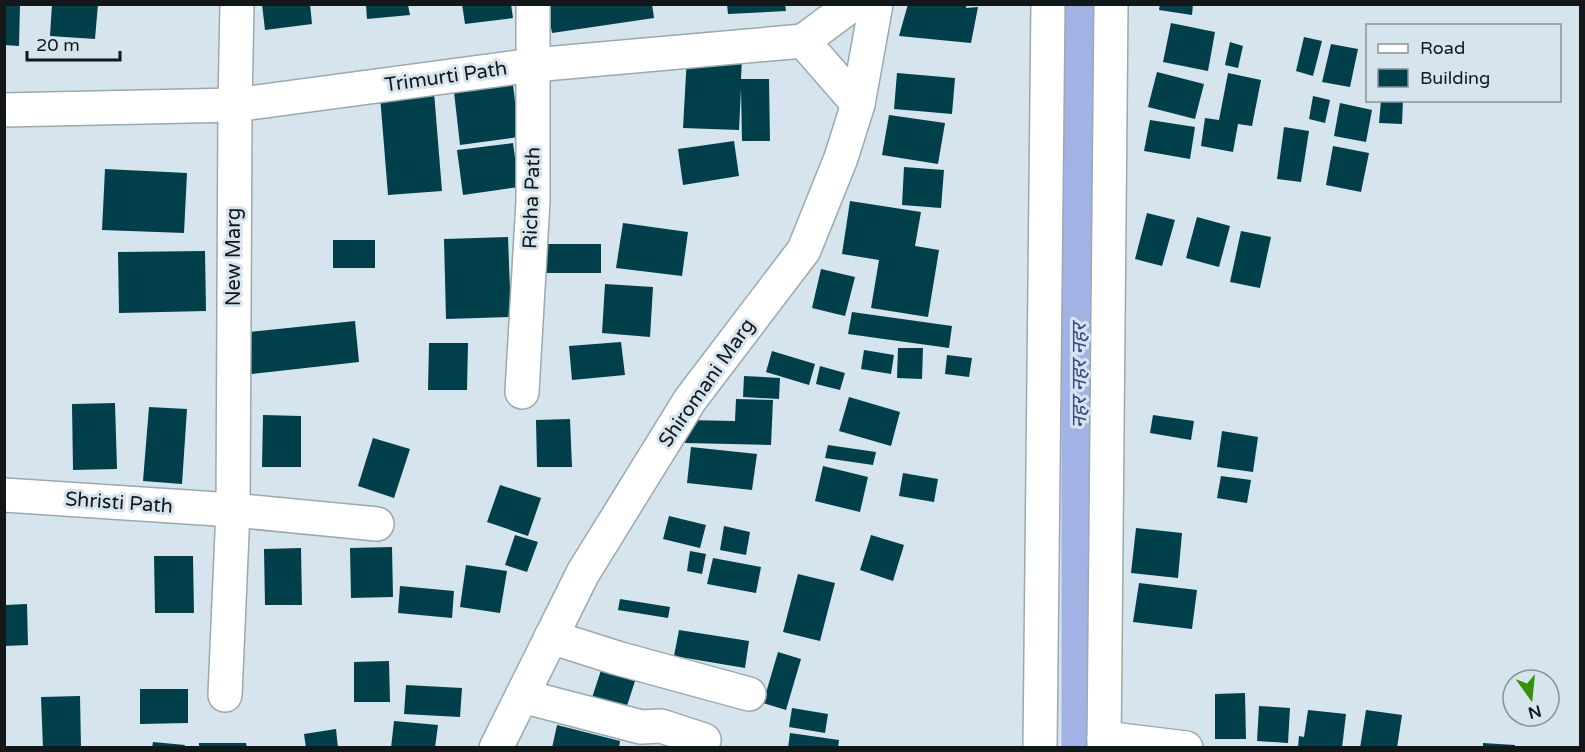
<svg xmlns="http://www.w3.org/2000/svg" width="1585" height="752" viewBox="0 0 1585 752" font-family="'Varela Round','Noto Sans Devanagari',sans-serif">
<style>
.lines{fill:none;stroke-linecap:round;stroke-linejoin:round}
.canal{stroke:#a2b2e5;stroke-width:33}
.building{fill:#01404b}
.minor-casing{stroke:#9aa8af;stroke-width:36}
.major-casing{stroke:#9aa8af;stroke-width:36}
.minor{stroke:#fff;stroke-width:33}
.major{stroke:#fff;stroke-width:33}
.labels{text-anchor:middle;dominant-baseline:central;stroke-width:6;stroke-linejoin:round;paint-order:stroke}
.street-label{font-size:20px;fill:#12171a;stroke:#d6e4ed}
.water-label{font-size:21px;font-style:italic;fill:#3b4b89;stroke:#d6e4ed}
</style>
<rect width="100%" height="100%" fill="#d6e4ed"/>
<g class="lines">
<path class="canal" d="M1078 748V293L1081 4"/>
</g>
<g class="building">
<path d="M4 4H20L19 46 4 45Z"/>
<path d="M52 4H98L95 39 50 36Z"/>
<path d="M262 4H310L312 24 265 30Z"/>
<path d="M462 4H511L513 18 465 24Z"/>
<path d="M547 4H652L654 18 552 33Z"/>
<path d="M727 4H785L786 11 728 14Z"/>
<path d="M908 4H967L966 8 978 7 971 43 899 36Z"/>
<path d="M1160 4H1193L1192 15 1159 10Z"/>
<path d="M366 5H408L410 15 367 19Z"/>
<path d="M1171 23 1215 32 1208 71 1163 62Z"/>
<path d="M1304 37 1322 41 1313 76 1296 71Z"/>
<path d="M1230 42 1243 46 1238 68 1225 65Z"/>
<path d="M1331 44 1358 49 1350 87 1322 82Z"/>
<path d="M687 56 742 58 741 79H769L770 141H742L741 89 739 130 683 128Z"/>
<path d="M1157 72 1204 84 1195 119 1148 107Z"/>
<path d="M897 73 955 78 952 114 894 109Z"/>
<path d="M1228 73 1261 80 1252 126 1238 124 1233 152 1201 146 1205 118 1219 120Z"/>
<path d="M513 84 519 137 460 145 454 92Z"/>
<path d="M434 92 442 191 388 195 380 96Z"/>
<path d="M1313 96 1330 100 1325 123 1309 119Z"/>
<path d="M1381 100H1403L1402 124 1379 123Z"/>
<path d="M1340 103 1372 110 1366 142 1334 136Z"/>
<path d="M889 115 945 123 938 164 882 155Z"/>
<path d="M1150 120 1195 127 1190 159 1144 151Z"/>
<path d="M1284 127 1309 131 1301 182 1277 179Z"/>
<path d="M734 141 739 176 683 185 678 149Z"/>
<path d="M513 143 519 187 463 195 457 150Z"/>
<path d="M1333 146 1369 153 1361 192 1326 185Z"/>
<path d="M904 167 944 170 941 208 902 205Z"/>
<path d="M105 169 187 173 184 233 102 230Z"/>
<path d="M850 201 921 212 915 246 939 250 928 317 871 308 879 260 842 254Z"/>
<path d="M1147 213 1175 220 1162 266 1135 259Z"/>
<path d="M1197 217 1230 226 1219 267 1186 258Z"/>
<path d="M623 223 688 232 682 276 616 268Z"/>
<path d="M1241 231 1271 237 1260 288 1230 282Z"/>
<path d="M508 237 511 317 446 319 444 239Z"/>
<rect x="333" y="240" width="42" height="28"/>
<rect x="541" y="244" width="60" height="29"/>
<path d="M205 251 206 311 119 313 118 252Z"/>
<path d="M821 269 855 277 845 316 812 308Z"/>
<path d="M605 284 653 287 650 337 602 333Z"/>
<path d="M852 312 952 326 949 348 848 334Z"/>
<path d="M355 321 359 362 243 375 239 333Z"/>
<path d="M621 342 625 375 572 380 569 346Z"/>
<path d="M429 343H468L467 390H428Z"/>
<path d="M898 348H923L922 379 897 378Z"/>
<path d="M864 350 894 355 891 374 861 369Z"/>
<path d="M772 351 815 364 809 385 766 372Z"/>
<path d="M947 355 972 358 969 377 945 374Z"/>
<path d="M820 366 845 373 840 390 816 384Z"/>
<path d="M744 376 780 378 779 399 743 397Z"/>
<path d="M849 397 900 412 891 446 839 431Z"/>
<path d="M736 399 773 400 771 445 685 443 686 420 735 421Z"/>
<path d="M115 403 117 469 73 470 72 404Z"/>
<path d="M149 407 187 409 182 484 143 481Z"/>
<path d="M263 415 301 416V467H262Z"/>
<path d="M1153 415 1194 421 1191 440 1150 433Z"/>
<path d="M570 419 572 467H537L536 420Z"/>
<path d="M1222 431 1258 437 1253 472 1217 467Z"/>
<path d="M373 438 410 449 394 498 358 486Z"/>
<path d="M828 445 876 452 873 465 825 458Z"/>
<path d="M691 447 757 454 752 490 687 483Z"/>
<path d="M823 466 868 477 860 512 815 501Z"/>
<path d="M903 473 938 479 934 502 899 496Z"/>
<path d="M1221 476 1251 480 1247 503 1217 498Z"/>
<path d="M500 485 541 498 528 536 487 522Z"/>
<path d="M669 516 706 525 700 548 663 539Z"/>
<path d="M724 526 750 532 746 555 720 550Z"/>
<path d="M1136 528 1182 533 1178 578 1131 573Z"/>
<path d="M515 535 538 542 527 572 505 565Z"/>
<path d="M871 535 904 545 893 581 860 570Z"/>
<path d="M392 547 393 597 351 598 350 548Z"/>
<path d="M301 548 302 605H265L264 549Z"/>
<path d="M690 551 706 554 702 574 687 571Z"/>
<path d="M154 556H193L194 613H155Z"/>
<path d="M713 558 761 567 756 593 707 584Z"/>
<path d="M466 565 507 571 500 613 460 607Z"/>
<path d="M798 574 835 583 820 641 783 632Z"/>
<path d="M1139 583 1197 590 1192 629 1133 622Z"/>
<path d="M400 586 454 591 452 618 398 613Z"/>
<path d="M620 599 670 607 668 618 618 610Z"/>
<path d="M27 604 28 645 5 646V605Z"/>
<path d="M679 630 749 641 745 668 674 656Z"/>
<path d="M778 652 801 659 786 710 763 703Z"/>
<path d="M389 661 390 702H354V662Z"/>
<path d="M603 664 637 675 623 718 589 707Z"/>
<path d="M406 685 462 688 460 717 404 714Z"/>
<path d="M140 689H188V723L140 724Z"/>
<path d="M1245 693 1246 739H1215V694Z"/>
<path d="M80 696 81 748H43L41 697Z"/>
<path d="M1259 706 1290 708 1288 743 1257 741Z"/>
<path d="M792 708 828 714 825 733 789 727Z"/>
<path d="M1308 710 1346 714 1342 748H1298L1299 736 1304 737Z"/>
<path d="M1366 710 1402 715 1397 748H1360Z"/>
<path d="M394 721 438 725 435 748H391Z"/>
<path d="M557 725 620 741 619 748H552Z"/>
<path d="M336 729 338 748H306L304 734Z"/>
<path d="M790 733 839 740 838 748H788Z"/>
<path d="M153 742 185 745 184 748H152Z"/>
<path d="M199 743H246L247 748H199Z"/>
<path d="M1483 743 1515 745V748H1483Z"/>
</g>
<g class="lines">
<defs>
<g id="minor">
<path d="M803 41 853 4"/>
<path d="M4 110 235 105 533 65 803 41 858 104"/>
<path d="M522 392 533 201V4"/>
<path d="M4 495 233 510 377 524"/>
<path d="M551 637 617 658 749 694"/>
<path d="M225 695 233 510 235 105 237 4"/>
<path d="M522 696 641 727 661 726 704 740"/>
<path d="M1104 738 1186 748"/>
<path d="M496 748 583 573 690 400 804 250 841 158 858 104 876 4"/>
<path d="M1104 748 1111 4"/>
</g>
<path id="major" d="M1040 748 1048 4"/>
</defs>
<use href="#minor" class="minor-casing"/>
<use href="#major" class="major-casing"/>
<use href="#minor" class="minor"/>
<use href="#major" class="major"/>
</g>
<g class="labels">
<g class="street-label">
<text transform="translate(446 77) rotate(-8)">Trimurti Path</text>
<text transform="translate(532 198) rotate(-88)">Richa Path</text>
<text transform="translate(234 257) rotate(-90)">New Marg</text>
<text transform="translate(707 383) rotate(-55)">Shiromani Marg</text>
<text transform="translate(119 503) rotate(4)">Shristi Path</text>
</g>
<g class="water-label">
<text transform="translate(1079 376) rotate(-90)">नहर नहर नहर</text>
</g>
</g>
<rect width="1585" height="752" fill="none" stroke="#12171a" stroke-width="12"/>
<rect x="1366" y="24" width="195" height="78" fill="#d6e4ed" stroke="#889299" stroke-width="1.5"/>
<rect x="1378" y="44" width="30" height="9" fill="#ffffff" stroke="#889299" stroke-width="1.5"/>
<text x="1420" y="54" font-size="18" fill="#12171a">Road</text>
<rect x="1378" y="69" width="30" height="18" fill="#01404b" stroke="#889299" stroke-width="1.5"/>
<text x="1420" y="84" font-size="18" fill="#12171a">Building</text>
<g transform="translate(1531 698) rotate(165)"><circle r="28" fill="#d6e4ed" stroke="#889299" stroke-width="1.5"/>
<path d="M0-4.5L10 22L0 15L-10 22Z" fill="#359107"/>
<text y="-9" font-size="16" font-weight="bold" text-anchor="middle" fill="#12171a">N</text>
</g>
<path d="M27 51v9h93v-9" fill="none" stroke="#12171a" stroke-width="3"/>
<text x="36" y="51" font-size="18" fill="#12171a" stroke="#d6e4ed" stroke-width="4.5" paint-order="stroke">20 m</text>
</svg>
